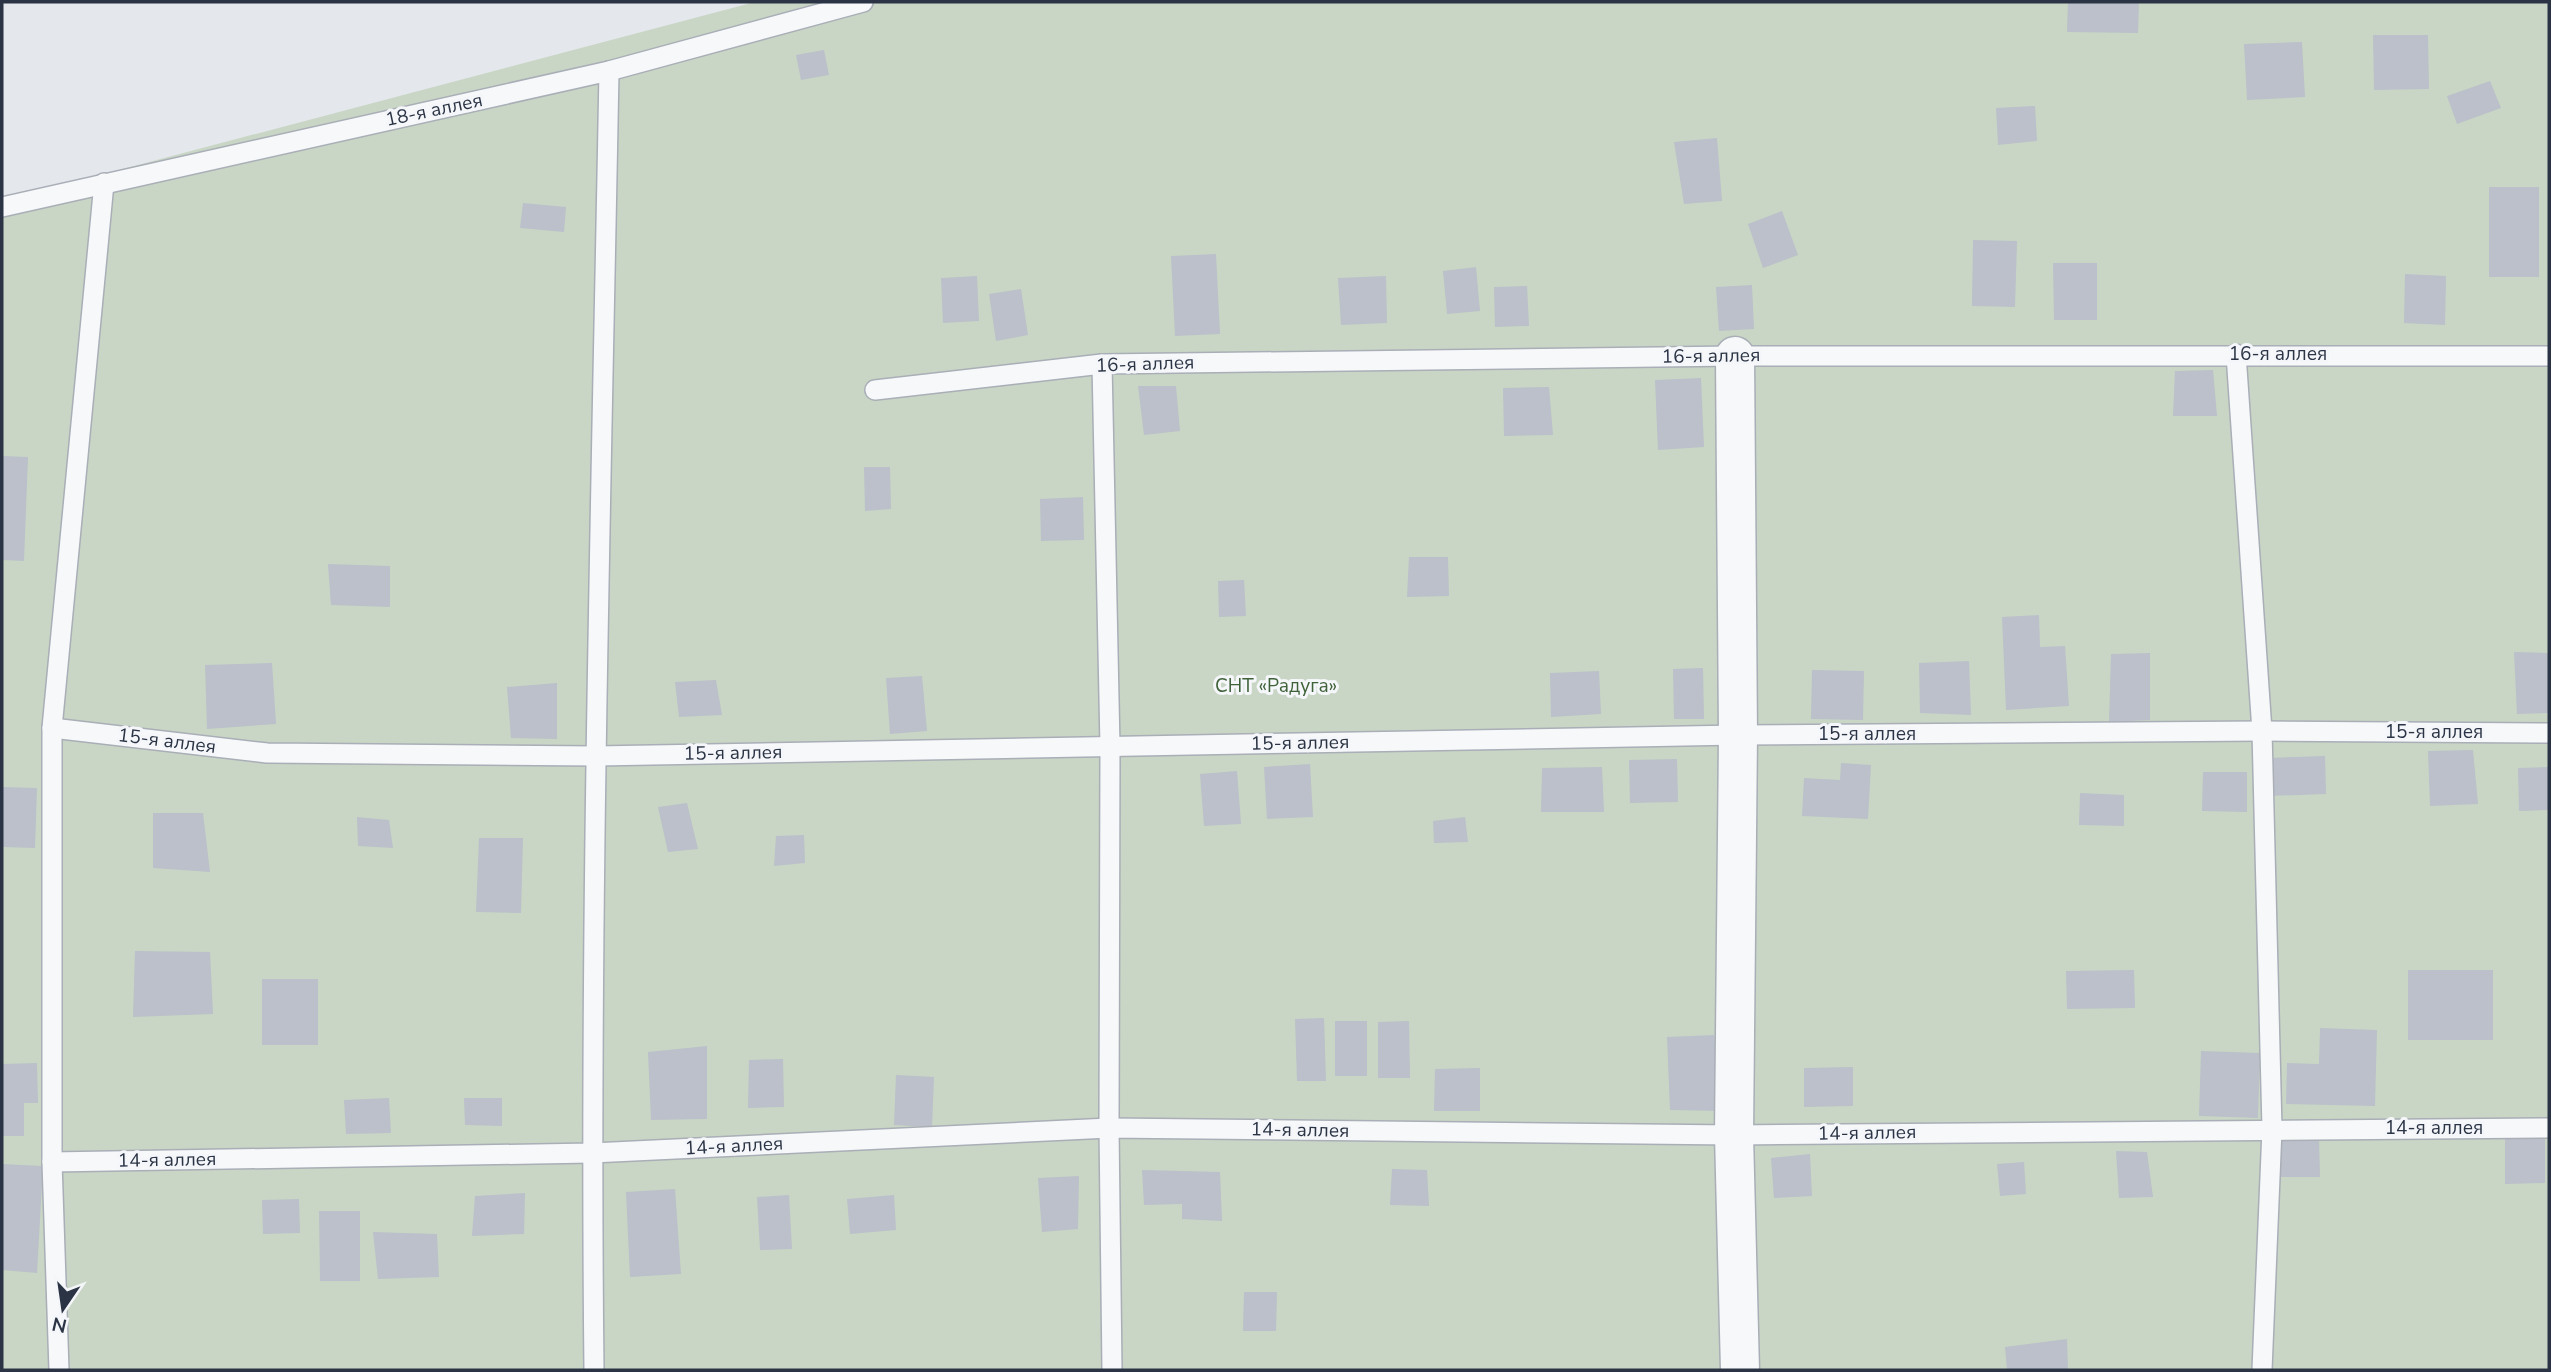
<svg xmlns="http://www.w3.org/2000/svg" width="2551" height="1372" viewBox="0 0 2551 1372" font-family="'Nunito Sans',sans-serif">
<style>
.green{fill:#c9d6c5}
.building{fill:#bbc0ca}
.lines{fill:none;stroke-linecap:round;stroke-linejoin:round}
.service-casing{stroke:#a9aeb7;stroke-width:22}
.minor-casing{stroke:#a9aeb7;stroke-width:41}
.service{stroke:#f7f8fa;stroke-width:19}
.minor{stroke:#f7f8fa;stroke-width:38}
.labels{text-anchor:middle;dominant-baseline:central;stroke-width:6;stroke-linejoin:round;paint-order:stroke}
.street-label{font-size:19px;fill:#2b3445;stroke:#f4f6f9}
.park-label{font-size:19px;fill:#3f6138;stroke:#f4f6f9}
</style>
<rect width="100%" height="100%" fill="#e4e7ec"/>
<path class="green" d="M755 2H2549V1370H2V201Z"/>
<g class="building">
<path d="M2068 2H2139L2138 33 2067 32Z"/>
<path d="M2373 35H2428L2429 89 2374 90Z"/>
<path d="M2302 42 2305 97 2247 100 2244 44Z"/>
<path d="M824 50 829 75 801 80 796 55Z"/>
<path d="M2490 81 2501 108 2457 124 2447 96Z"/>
<path d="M2035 106 2037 141 1998 145 1996 108Z"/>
<path d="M1717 138 1722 201 1684 204 1674 142Z"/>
<rect x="2489" y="187" width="50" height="90"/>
<path d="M523 203 566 207 564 232 520 228Z"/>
<path d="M1782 211 1798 255 1763 268 1748 224Z"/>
<path d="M1973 240 2017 241 2015 307 1972 306Z"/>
<path d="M1216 254 1220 334 1175 336 1171 256Z"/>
<path d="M2053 263H2097V320H2054Z"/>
<path d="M1476 267 1480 311 1447 314 1443 271Z"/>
<path d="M2405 274 2446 276 2445 325 2404 323Z"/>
<path d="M977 276 979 321 943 323 941 278Z"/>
<path d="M1386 276 1387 323 1341 325 1338 278Z"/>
<path d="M1752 285 1754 329 1719 331 1716 287Z"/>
<path d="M1527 286 1529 326 1495 327 1494 287Z"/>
<path d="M1021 289 1028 335 996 341 989 294Z"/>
<path d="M2213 370 2217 416H2173L2175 371Z"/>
<path d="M1701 378 1704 447 1658 450 1655 380Z"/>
<path d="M1138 386H1176L1180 431 1144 435Z"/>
<path d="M1549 387 1553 435 1504 436 1503 388Z"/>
<path d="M2 456 28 457 24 561 2 560Z"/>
<path d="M864 467H890L891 509 865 511Z"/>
<path d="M1083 497 1084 540 1041 541 1040 499Z"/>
<path d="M1409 557H1448L1449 596 1407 597Z"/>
<path d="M328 564 390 566V607L331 605Z"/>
<path d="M1244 580 1246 616 1219 617 1218 581Z"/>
<path d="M2039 615 2040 647 2065 646 2069 706 2006 710 2002 617Z"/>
<path d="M2514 652 2549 653V713L2517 714Z"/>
<path d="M2150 653V720L2109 722 2111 654Z"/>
<path d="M1969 661 1971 715 1920 713 1919 663Z"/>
<path d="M272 663 276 724 207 729 205 665Z"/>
<path d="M1703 668 1704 719H1674L1673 669Z"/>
<path d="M1812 670 1864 671 1863 720 1811 719Z"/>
<path d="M1599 671 1601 714 1551 717 1550 673Z"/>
<path d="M922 676 927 731 890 734 886 678Z"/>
<path d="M716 680 722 715 679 717 675 682Z"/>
<path d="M557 683V739L511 738 507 687Z"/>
<path d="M2473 750 2478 804 2430 806 2428 751Z"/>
<path d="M2325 756 2326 794 2268 796 2267 758Z"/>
<path d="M1677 759 1678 802 1630 803 1629 760Z"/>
<path d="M1841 763 1871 765 1868 819 1802 816 1804 778 1840 780Z"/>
<path d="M1310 764 1313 817 1267 819 1264 767Z"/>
<path d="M1602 767 1604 812H1541L1542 768Z"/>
<path d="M2549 767V810L2519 811 2518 768Z"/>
<path d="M1237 771 1241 824 1204 826 1200 774Z"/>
<path d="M2203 772H2247V812L2202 811Z"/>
<path d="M2 787 37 788 35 848 2 847Z"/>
<path d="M2080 793 2124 795V826L2079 825Z"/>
<path d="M687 803 698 849 668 852 658 807Z"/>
<path d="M153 813H203L210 872 153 868Z"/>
<path d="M357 817 389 820 393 848 358 846Z"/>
<path d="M1465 817 1468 842 1434 843 1433 821Z"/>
<path d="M804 835 805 863 774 866 776 836Z"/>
<path d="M479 838H523L521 913 476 912Z"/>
<path d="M135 951 210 952 213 1014 133 1017Z"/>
<path d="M2134 970 2135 1008 2067 1009 2066 971Z"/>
<rect x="2408" y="970" width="85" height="70"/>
<rect x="262" y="979" width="56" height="66"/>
<path d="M1324 1018 1326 1081H1297L1295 1019Z"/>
<rect x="1335" y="1021" width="32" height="55"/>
<path d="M1409 1021 1410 1078H1378V1022Z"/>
<path d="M2320 1028 2377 1030 2375 1106 2286 1104 2287 1063 2319 1064Z"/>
<path d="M1714 1035 1721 1111 1670 1110 1667 1037Z"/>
<path d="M707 1046V1119L651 1120 648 1052Z"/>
<path d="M2201 1051 2260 1053 2258 1118 2199 1116Z"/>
<path d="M783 1059 784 1107 748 1108 749 1060Z"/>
<path d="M37 1063 38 1103H24V1136H2V1064Z"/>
<path d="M1853 1067V1106L1804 1107V1068Z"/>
<path d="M1480 1068V1111H1434L1435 1069Z"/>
<path d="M896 1075 934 1077 932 1127 894 1125Z"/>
<path d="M389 1098 391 1133 346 1134 344 1100Z"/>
<path d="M464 1098H502V1126L465 1125Z"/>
<path d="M2505 1136 2545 1137V1183L2505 1184Z"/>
<path d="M2319 1139 2320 1177H2279L2278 1140Z"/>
<path d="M2116 1151 2147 1152 2153 1197 2119 1198Z"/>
<path d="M1810 1154 1812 1196 1774 1198 1771 1158Z"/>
<path d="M2024 1162 2026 1194 2000 1196 1997 1164Z"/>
<path d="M2 1164 43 1166 37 1273 2 1270Z"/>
<path d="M1392 1169 1427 1170 1429 1206 1390 1205Z"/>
<path d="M1142 1170 1220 1172 1222 1221 1182 1219V1204L1144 1205Z"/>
<path d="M1079 1176 1078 1229 1042 1232 1038 1178Z"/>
<path d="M675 1189 681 1274 630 1277 626 1192Z"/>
<path d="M525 1193 524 1234 472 1236 475 1196Z"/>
<path d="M789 1195 792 1249 760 1250 757 1197Z"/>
<path d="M894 1195 896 1230 850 1234 847 1199Z"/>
<path d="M299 1199 300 1233 263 1234 262 1200Z"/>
<path d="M319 1211H360V1281H320Z"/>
<path d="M373 1232 437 1234 439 1277 378 1279Z"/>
<path d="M1244 1292H1277L1276 1331H1243Z"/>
<path d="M2067 1339 2068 1370H2007L2005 1347Z"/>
</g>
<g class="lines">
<defs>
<g id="service">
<path d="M2 207 609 71 863 2"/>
<path d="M2236 354 2262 731 2272 1129 2262 1370"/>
<path d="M1102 364 1110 746 1109 1128 1112 1370"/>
<path d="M875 390 1102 364 1735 356H2549"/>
<path d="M52 728 267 753 596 756 1738 735 2262 731 2549 733"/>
<path d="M52 1162 592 1153 1109 1128 1734 1135 2549 1128"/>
<path d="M59 1370 52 1162V728L104 183"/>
<path d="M594 1370C589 937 601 504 609 71"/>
</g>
<path id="minor" d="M1735 356 1738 735 1734 1135 1740 1370"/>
</defs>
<use href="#service" class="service-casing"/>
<use href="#minor" class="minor-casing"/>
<use href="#service" class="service"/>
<use href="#minor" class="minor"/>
</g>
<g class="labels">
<g class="street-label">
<text transform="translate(434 110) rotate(-12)">18-я аллея</text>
<text x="2278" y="354">16-я аллея</text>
<text transform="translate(1711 356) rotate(-1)">16-я аллея</text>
<text transform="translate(1145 364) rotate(-2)">16-я аллея</text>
<text x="2434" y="732">15-я аллея</text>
<text x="1867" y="734">15-я аллея</text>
<text transform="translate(167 741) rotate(7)">15-я аллея</text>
<text transform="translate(1300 743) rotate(-1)">15-я аллея</text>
<text transform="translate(733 753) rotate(-1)">15-я аллея</text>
<text x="2434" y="1128">14-я аллея</text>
<text transform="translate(1300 1130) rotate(1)">14-я аллея</text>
<text transform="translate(1867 1133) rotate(-1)">14-я аллея</text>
<text transform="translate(734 1146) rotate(-3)">14-я аллея</text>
<text transform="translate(167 1160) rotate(-1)">14-я аллея</text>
</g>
<g class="park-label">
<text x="1276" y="686">СНТ «Радуга»</text>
</g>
</g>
<rect width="2551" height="1372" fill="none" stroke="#2b3445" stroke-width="7"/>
<g transform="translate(63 1309) rotate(193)" stroke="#f4f6f9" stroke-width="5" paint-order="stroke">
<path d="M0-5L12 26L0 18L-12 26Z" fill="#2b3445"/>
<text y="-10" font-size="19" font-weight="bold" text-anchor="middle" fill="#2b3445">N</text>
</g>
</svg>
